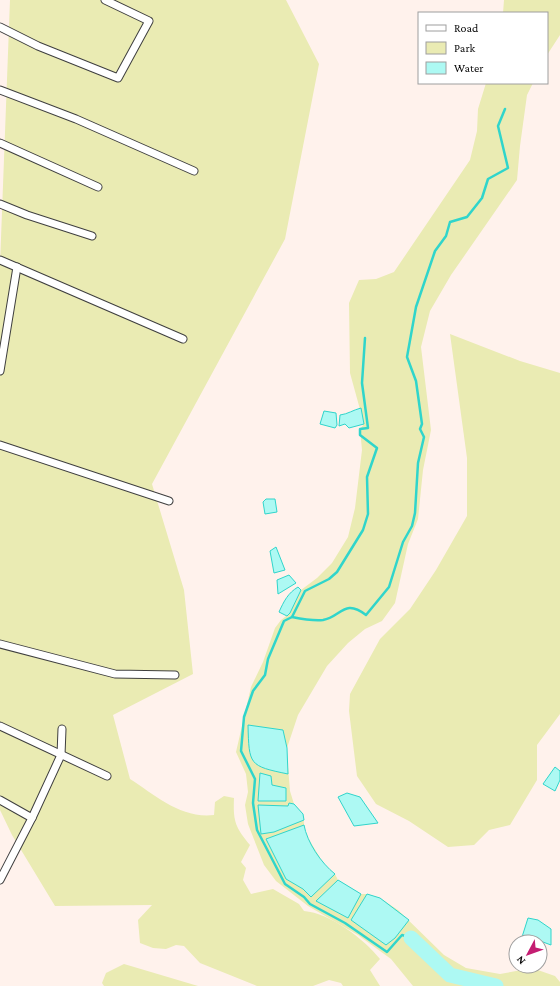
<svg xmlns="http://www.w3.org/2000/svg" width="560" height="986" viewBox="0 0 560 986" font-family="'Crimson Pro',serif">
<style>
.green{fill:#eaebb3}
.water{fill:#adf9f3;stroke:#30d5cb}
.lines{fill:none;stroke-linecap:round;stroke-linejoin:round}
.stream{stroke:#30d5cb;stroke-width:2.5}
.river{stroke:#adf9f3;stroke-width:15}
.minor-casing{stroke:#3f3f3f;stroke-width:9}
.minor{stroke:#fff;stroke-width:7}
</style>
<rect width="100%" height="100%" fill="#fff2ec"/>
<g class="green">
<path d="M10 0H286L319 64 285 239 152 484 184 590 193 674 113 715 130 779C155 795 181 819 214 815L215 802 224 796 234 798C233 821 235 827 250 845L241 862 246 868 243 880 251 894 273 889 299 904 304 911C330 913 364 939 380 959L370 970 380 986H343L341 983 329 980 313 986H257L200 963 184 946 176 945 166 949 153 948 140 943 138 920 152 905 55 906 12 835 0 810V265Z"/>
<path d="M504 0H560V35L547 55V13H503Z"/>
<path d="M486 83H533L527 95 520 146 517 180 451 275 430 311 421 347 431 430 423 470 418 519 408 544 395 603 382 621 365 629 348 643 327 666 298 715 287 748V755L290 791 294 804 303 814 305 833 325 866 335 874 338 880 361 894H367L380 898 398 910 444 955 466 968 500 974 532 968 555 976 560 982V986H413L391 959 358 935 308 906 276 881 264 865 248 824 245 805 248 792 246 774 236 752 251 687 263 662 275 628 281 620 290 613 301 590 317 578 332 563 348 537 355 508 362 450 360 429 364 424 350 373 349 303 359 280 376 279 394 272 470 160 477 131 478 109Z"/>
<path d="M450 334 520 361 560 373V714L537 745V780L510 825 489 830 474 845 448 847 409 821 376 804 357 776 349 711 350 694 380 639 410 609 436 570 467 516V458Z"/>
<path d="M124 964 198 986H104L102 983 106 973Z"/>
</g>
<g class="water">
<path d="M361 408 364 424 349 428 345 424 339 426 340 415C348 414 353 410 361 408Z"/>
<path d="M324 411 336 413 337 425 335 428 320 424Z"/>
<path d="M266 499H275L277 512 265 514 263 502Z"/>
<path d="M276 547 285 570 274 573 270 551Z"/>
<path d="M289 575 296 583 278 594 277 580Z"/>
<path d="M298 587 301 590 290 613 287 616 279 612C284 601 288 593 298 587Z"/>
<path d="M248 725 283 730 287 748 288 774C249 766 249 765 248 725Z"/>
<path d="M555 767 560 771V780L555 791 543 784Z"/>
<path d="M260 773 271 776 272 785 286 788V801H258Z"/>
<path d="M347 793 360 797 378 823 354 826 338 797Z"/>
<path d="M289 803 294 804 303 814 304 820 274 832 261 834 258 805 288 806Z"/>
<path d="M304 825C307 842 321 863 335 874L311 897 303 889 286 879 266 839Z"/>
<path d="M338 880 361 894 348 918 316 901Z"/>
<path d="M367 894 380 898 409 920 395 938 386 945 351 920Z"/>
<path d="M528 918 538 920 551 929V945L543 942H524L522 937Z"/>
</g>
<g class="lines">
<g class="stream">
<path d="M365 338 362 383 368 428 360 429V435L377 448 367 477 368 514 363 530 337 572 329 579 305 591 292 617 284 621 268 659 265 675 253 691 244 717 241 751 255 779 253 803 257 830 285 884 304 897 310 904 345 923 387 952 402 935 411 938"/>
<path d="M292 617C302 619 313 621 323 620 341 617 344 598 366 615L389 587 403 542 412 526 415 513 418 463 424 437 420 429 422 424 416 381 407 357 416 307 435 251 446 236 450 222 467 217 482 198 488 179 508 168 498 126 505 109"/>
</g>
<path class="river" d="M411 938 450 975 496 986"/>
<defs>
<g id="minor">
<path d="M0 27 38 46 118 78 149 21 105 0"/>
<path d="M0 90 76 119 194 171"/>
<path d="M0 143 98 187"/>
<path d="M0 204 27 215 92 236"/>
<path d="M0 260 183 339"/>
<path d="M0 371 17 267"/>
<path d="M0 445 169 501"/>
<path d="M0 644 115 674 175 675"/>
<path d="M0 726 107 776"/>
<path d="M0 800 32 818"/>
<path d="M0 880 32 818 61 755 62 729"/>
</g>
</defs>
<use href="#minor" class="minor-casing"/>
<use href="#minor" class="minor"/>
</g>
<rect x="418" y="12" width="130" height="72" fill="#ffffff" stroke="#9e9e9e"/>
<rect x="426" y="25" width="20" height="6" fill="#ffffff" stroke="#9e9e9e"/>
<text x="454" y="32" font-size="12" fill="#0c0c0c">Road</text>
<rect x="426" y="42" width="20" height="12" fill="#eaebb3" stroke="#9e9e9e"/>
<text x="454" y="52" font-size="12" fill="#0c0c0c">Park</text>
<rect x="426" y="62" width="20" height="12" fill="#adf9f3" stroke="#9e9e9e"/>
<text x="454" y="72" font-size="12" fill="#0c0c0c">Water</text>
<g transform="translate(528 954) rotate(229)"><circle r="19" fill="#ffffff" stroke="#9e9e9e"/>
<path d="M0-3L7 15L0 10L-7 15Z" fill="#c41d72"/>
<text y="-6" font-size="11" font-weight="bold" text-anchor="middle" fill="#0c0c0c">N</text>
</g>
</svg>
